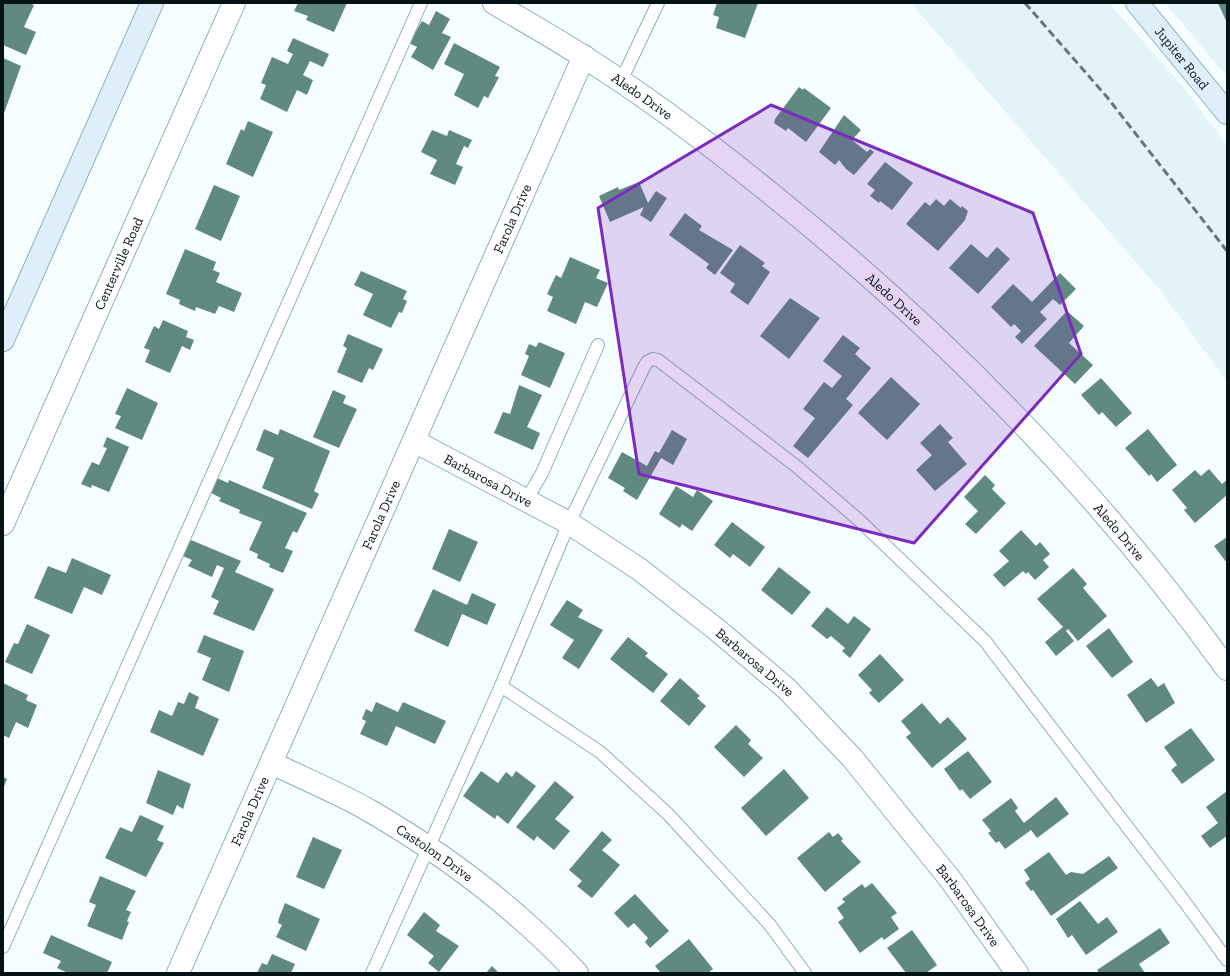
<svg xmlns="http://www.w3.org/2000/svg" width="1230" height="976" viewBox="0 0 1230 976" font-family="'Zilla Slab',serif">
<style>
.built{fill:#e2f4f8}
.building{fill:#608980}
.lines{fill:none;stroke-linecap:round;stroke-linejoin:round}
.lane-casing{stroke:#8cb1b9;stroke-width:14}
.street-casing{stroke:#8cb1b9;stroke-width:24}
.secondary-casing{stroke:#8cb1b9;stroke-width:24}
.lane{stroke:#fff;stroke-width:12}
.street{stroke:#fff;stroke-width:22}
.secondary{stroke:#dfeefb;stroke-width:22}
.rail{stroke:#6b7678;stroke-width:3;stroke-dasharray:8 4;stroke-linecap:butt}
.marked{fill:#7b2cbf;fill-opacity:0.2;stroke:#7b2cbf;stroke-width:3;stroke-linejoin:round}
.labels{text-anchor:middle;dominant-baseline:central;stroke-width:4;stroke-linejoin:round;paint-order:stroke}
.street-label{font-size:14px;fill:#051316;stroke:#fff}
</style>
<rect width="100%" height="100%" fill="#f6fdff"/>
<g class="built">
<path d="M911 3H1109L1184 88 1227 145V381L1159 289Z"/>
<path d="M1165 3H1227V77L1226 75Z"/>
</g>
<g class="building">
<path d="M3 3H30L34 5 24 27 36 32 26 55 3 45Z"/>
<path d="M298 3H347L334 32 306 20 308 16 294 11Z"/>
<path d="M717 3H758L745 38 716 28 719 17 713 15Z"/>
<path d="M1218 3H1227V23Z"/>
<path d="M436 11 450 19 442 33 451 37 433 70 411 57 417 47 409 43 422 21 429 25Z"/>
<path d="M293 38 329 54 323 67 310 61 303 75 313 80 307 95 297 90 287 112 260 99 266 85 261 83 272 57 288 64 293 54 287 51Z"/>
<path d="M454 43 500 67 495 76 499 77 488 98 484 96 478 108 454 95 464 74 444 64Z"/>
<path d="M3 58 21 66 3 116Z"/>
<path d="M799 87 803 90 804 88 831 108 806 142 788 128 786 131 774 123 775 119Z"/>
<path d="M844 115 861 130 852 140 867 152 870 149 874 152 854 175 846 169 839 160 835 165 819 152Z"/>
<path d="M248 121 273 132 253 177 226 164 241 129 244 131Z"/>
<path d="M432 130 447 136 449 130 472 140 468 148 464 146 456 164 463 167 455 185 430 174 437 160 421 152Z"/>
<path d="M885 162 913 183 892 210 880 201 879 203 870 196 875 190 867 184Z"/>
<path d="M639 182 648 203 656 191 667 198 651 222 640 215 644 207 610 222 599 196 618 187 619 190Z"/>
<path d="M214 185 240 196 221 241 195 229Z"/>
<path d="M936 199 944 206 950 199 961 208 962 206 968 211 965 220 938 251 906 224 925 202 930 206Z"/>
<path d="M685 213 702 226 699 230 733 250 715 275 706 268 709 264 669 235Z"/>
<path d="M971 244 987 258 997 247 1010 259 978 294 949 268Z"/>
<path d="M740 245 765 263 762 266 770 272 748 305 730 292 735 284 720 273Z"/>
<path d="M185 249 216 262 213 270 220 273 216 282 242 293 234 312 219 306 215 314 196 307 195 311 179 304 180 300 166 294Z"/>
<path d="M570 257 600 270 596 278 608 283 597 307 585 302 576 324 547 311 553 297 547 294 556 275 561 278Z"/>
<path d="M361 271 407 291 403 299 407 301 402 313 399 312 391 328 363 315 373 294 354 285Z"/>
<path d="M1060 273 1076 289 1060 305 1053 299 1040 312 1047 319 1022 344 1015 337 1021 331 1014 324 1011 327 991 307 1013 284 1032 302Z"/>
<path d="M790 298 820 318 789 359 760 336Z"/>
<path d="M1067 311 1084 326 1069 343 1093 365 1075 384 1034 346Z"/>
<path d="M163 320 188 331 186 337 194 340 190 350 182 346 170 373 145 362 150 350 144 348 154 326 159 329Z"/>
<path d="M348 334 383 349 373 370 369 368 362 383 337 372 347 348 343 346Z"/>
<path d="M843 335 860 348 855 354 871 368 846 399 853 405 808 458 793 446 815 418 803 409 824 382 832 388 842 376 823 361Z"/>
<path d="M539 342 565 353 550 388 521 375 529 356 525 354 529 344 536 347Z"/>
<path d="M891 377 920 404 887 440 858 413Z"/>
<path d="M1101 378 1132 413 1116 427 1102 412 1099 415 1081 395Z"/>
<path d="M519 385 542 395 527 427 540 433 533 450 494 433 503 412 510 414Z"/>
<path d="M127 388 158 403 142 440 115 428 121 416 115 414Z"/>
<path d="M333 390 346 396 343 403 357 409 339 448 313 437Z"/>
<path d="M940 424 953 438 948 442 967 464 935 491 916 470 932 455 920 443Z"/>
<path d="M264 429 278 435 280 429 330 451 314 491 319 494 312 509 262 488 274 458 256 450Z"/>
<path d="M1148 429 1177 465 1157 482 1151 474 1149 476 1125 448Z"/>
<path d="M672 430 687 439 673 465 661 458 637 500 623 491 625 488 608 478 622 452 647 466 655 451 659 453Z"/>
<path d="M107 437 129 447 109 492 92 485 91 488 81 484 92 462 99 465 107 448 103 447Z"/>
<path d="M1209 469 1222 484 1227 480V495L1195 523 1184 510 1187 508 1172 490 1195 470 1201 476Z"/>
<path d="M985 475 995 485 992 489 1006 503 976 534 965 524 978 511 964 497Z"/>
<path d="M217 478 228 483 229 480 307 513 297 533 293 531 285 548 293 551 283 573 269 567 270 564 257 558 258 554 249 550 262 522 239 513 240 510 219 501 221 498 211 493Z"/>
<path d="M676 486 693 497 697 490 713 501 692 531 682 524 680 528 659 514Z"/>
<path d="M732 522 765 547 750 567 733 554 730 558 714 545Z"/>
<path d="M449 529 478 542 460 582 432 569Z"/>
<path d="M1021 530 1036 546 1040 542 1050 554 1043 560 1049 567 1035 580 1028 572 1026 574 1023 571 1004 587 993 575 1009 561 999 551Z"/>
<path d="M1227 537V563L1214 546Z"/>
<path d="M191 540 241 561 235 572 274 589 254 631 213 614 219 601 211 597 224 568 217 565 212 577 188 566 192 560 183 556Z"/>
<path d="M72 558 111 575 102 595 84 587 72 614 34 598 48 566 66 573Z"/>
<path d="M779 567 811 592 792 615 761 590Z"/>
<path d="M1073 568 1087 584 1083 588 1107 616 1078 641 1068 629 1066 631 1074 641 1056 656 1045 642 1063 627 1037 599Z"/>
<path d="M433 589 467 605 472 593 496 604 487 625 462 614 448 647 414 631Z"/>
<path d="M567 600 583 610 578 617 603 630 579 669 562 658 574 640 550 625Z"/>
<path d="M827 607 848 624 854 616 871 629 850 658 842 651 845 648 831 636 827 639 811 626Z"/>
<path d="M27 624 50 635 32 674 5 662 14 643 18 644Z"/>
<path d="M1109 628 1133 662 1112 678 1086 646Z"/>
<path d="M204 635 244 651 229 692 202 680 211 658 197 652Z"/>
<path d="M628 637 648 653 645 656 668 674 653 693 610 659Z"/>
<path d="M880 654 904 680 879 703 869 693 872 690 858 675Z"/>
<path d="M680 678 700 696 697 698 706 706 689 726 660 701Z"/>
<path d="M1151 678 1158 687 1164 683 1175 703 1146 723 1127 695Z"/>
<path d="M3 683 28 695 26 700 37 705 28 728 16 722 9 738 3 735Z"/>
<path d="M189 692 199 697 195 708 219 719 203 756 150 732 159 710 172 716 178 702 184 704Z"/>
<path d="M376 702 398 712 403 702 446 721 435 744 396 726 387 746 360 734 366 721 362 719 366 709 372 712Z"/>
<path d="M922 703 940 724 948 717 967 739 932 768 906 737 911 733 901 721Z"/>
<path d="M736 725 751 740 748 744 763 758 744 777 714 747Z"/>
<path d="M1191 728 1215 760 1182 784 1171 770 1177 765 1164 747Z"/>
<path d="M968 751 992 782 970 799 962 789 960 791 944 769Z"/>
<path d="M784 769 809 798 766 836 741 808Z"/>
<path d="M158 770 191 784 183 809 177 805 173 815 146 803Z"/>
<path d="M481 771 498 783 506 772 512 777 516 771 536 786 508 824 497 815 495 819 463 796Z"/>
<path d="M3 777 7 779 3 789Z"/>
<path d="M555 781 574 797 555 819 570 831 554 850 537 836 534 841 516 827Z"/>
<path d="M1227 791V836L1210 848 1201 836 1218 823 1206 807Z"/>
<path d="M1056 797 1069 814 1037 838 1031 830 1005 849 999 841 996 843 988 833 991 831 982 820 1011 798 1018 808 1015 811 1024 823Z"/>
<path d="M140 815 164 826 157 840 164 843 146 877 105 858 120 827 132 832Z"/>
<path d="M602 831 612 840 602 850 620 865 592 898 577 886 582 881 569 870Z"/>
<path d="M829 832 833 837 838 833 843 839 841 841 861 862 825 892 797 858Z"/>
<path d="M313 837 342 850 324 889 296 877Z"/>
<path d="M1049 852 1066 875 1071 872 1083 874 1109 856 1118 868 1051 916 1033 890 1031 891 1025 883 1030 879 1024 870Z"/>
<path d="M100 876 136 891 126 910 131 912 127 921 129 922 122 940 87 926 96 905 89 902Z"/>
<path d="M872 883 897 913 891 917 899 929 884 940 882 937 860 953 838 922 844 918 837 908 845 902 842 899 862 884 865 888Z"/>
<path d="M635 894 669 931 650 948 645 942 648 938 634 923 628 928 614 913Z"/>
<path d="M1080 901 1098 924 1107 917 1118 932 1086 955 1072 935 1068 938 1056 919Z"/>
<path d="M285 903 320 919 306 951 276 937 282 925 278 923 279 918Z"/>
<path d="M424 912 440 925 436 931 459 946 439 972 428 963 434 956 407 935Z"/>
<path d="M1160 928 1170 943 1139 964 1145 973H1099L1097 970Z"/>
<path d="M912 930 937 965 926 973H906L887 948Z"/>
<path d="M51 935 112 962 107 973H68L57 968 61 961 43 953Z"/>
<path d="M689 939 713 969 708 973H661L655 966Z"/>
<path d="M272 954 295 964 291 973H257L262 963 267 965Z"/>
<path d="M492 966 499 973H486Z"/>
</g>
<g class="lines">
<defs>
<g id="lane">
<path d="M621 81 658 3"/>
<path d="M527 499 542 473 598 345"/>
<path d="M501 686 600 752 668 814 770 925 805 973"/>
<path d="M3 947 421 3"/>
<path d="M372 973 501 686 569 523 644 367 647 362 653 359 658 360 796 466 860 521 985 641 1184 901 1227 960"/>
</g>
<g id="street">
<path id="s1" d="M494 3C524 21 555 38 584 57 649 98 711 145 770 193 942 331 1098 490 1227 669"/>
<path id="s2" d="M414 441 569 523 639 569 716 629 787 689 853 759 950 879 1017 973"/>
<path id="s3" d="M3 524 234 3"/>
<path id="s4" d="M272 763C304 779 339 793 370 811 446 855 517 909 577 973"/>
<path id="s5" d="M178 973 584 56"/>
</g>
<g id="secondary">
<path id="s6" d="M1137 3 1227 113"/>
<path d="M3 340 152 3"/>
</g>
</defs>
<use href="#lane" class="lane-casing"/>
<use href="#street" class="street-casing"/>
<use href="#secondary" class="secondary-casing"/>
<use href="#lane" class="lane"/>
<use href="#street" class="street"/>
<use href="#secondary" class="secondary"/>
<path class="rail" d="M1025 3 1107 97 1227 251"/>
</g>
<path class="marked" d="M771 105 1033 213 1081 354 914 543 639 474 598 208Z"/>
<g class="labels">
<g class="street-label">
<text stroke="none"><textPath href="#s6" startOffset="71">Jupiter Road</textPath></text>
<text stroke="none"><textPath href="#s1" startOffset="175">Aledo Drive</textPath></text>
<text stroke="none"><textPath href="#s5" startOffset="825">Farola Drive</textPath></text>
<text stroke="none"><textPath href="#s3" startOffset="285">Centerville Road</textPath></text>
<text stroke="none"><textPath href="#s1" startOffset="499">Aledo Drive</textPath></text>
<text stroke="none"><textPath href="#s2" startOffset="84">Barbarosa Drive</textPath></text>
<text stroke="none"><textPath href="#s5" startOffset="501">Farola Drive</textPath></text>
<text stroke="none"><textPath href="#s1" startOffset="823">Aledo Drive</textPath></text>
<text stroke="none"><textPath href="#s2" startOffset="408">Barbarosa Drive</textPath></text>
<text stroke="none"><textPath href="#s5" startOffset="177">Farola Drive</textPath></text>
<text stroke="none"><textPath href="#s4" startOffset="186">Castolon Drive</textPath></text>
<text stroke="none"><textPath href="#s2" startOffset="732">Barbarosa Drive</textPath></text>
</g>
</g>
<rect width="1230" height="976" fill="none" stroke="#051316" stroke-width="8"/>
</svg>
